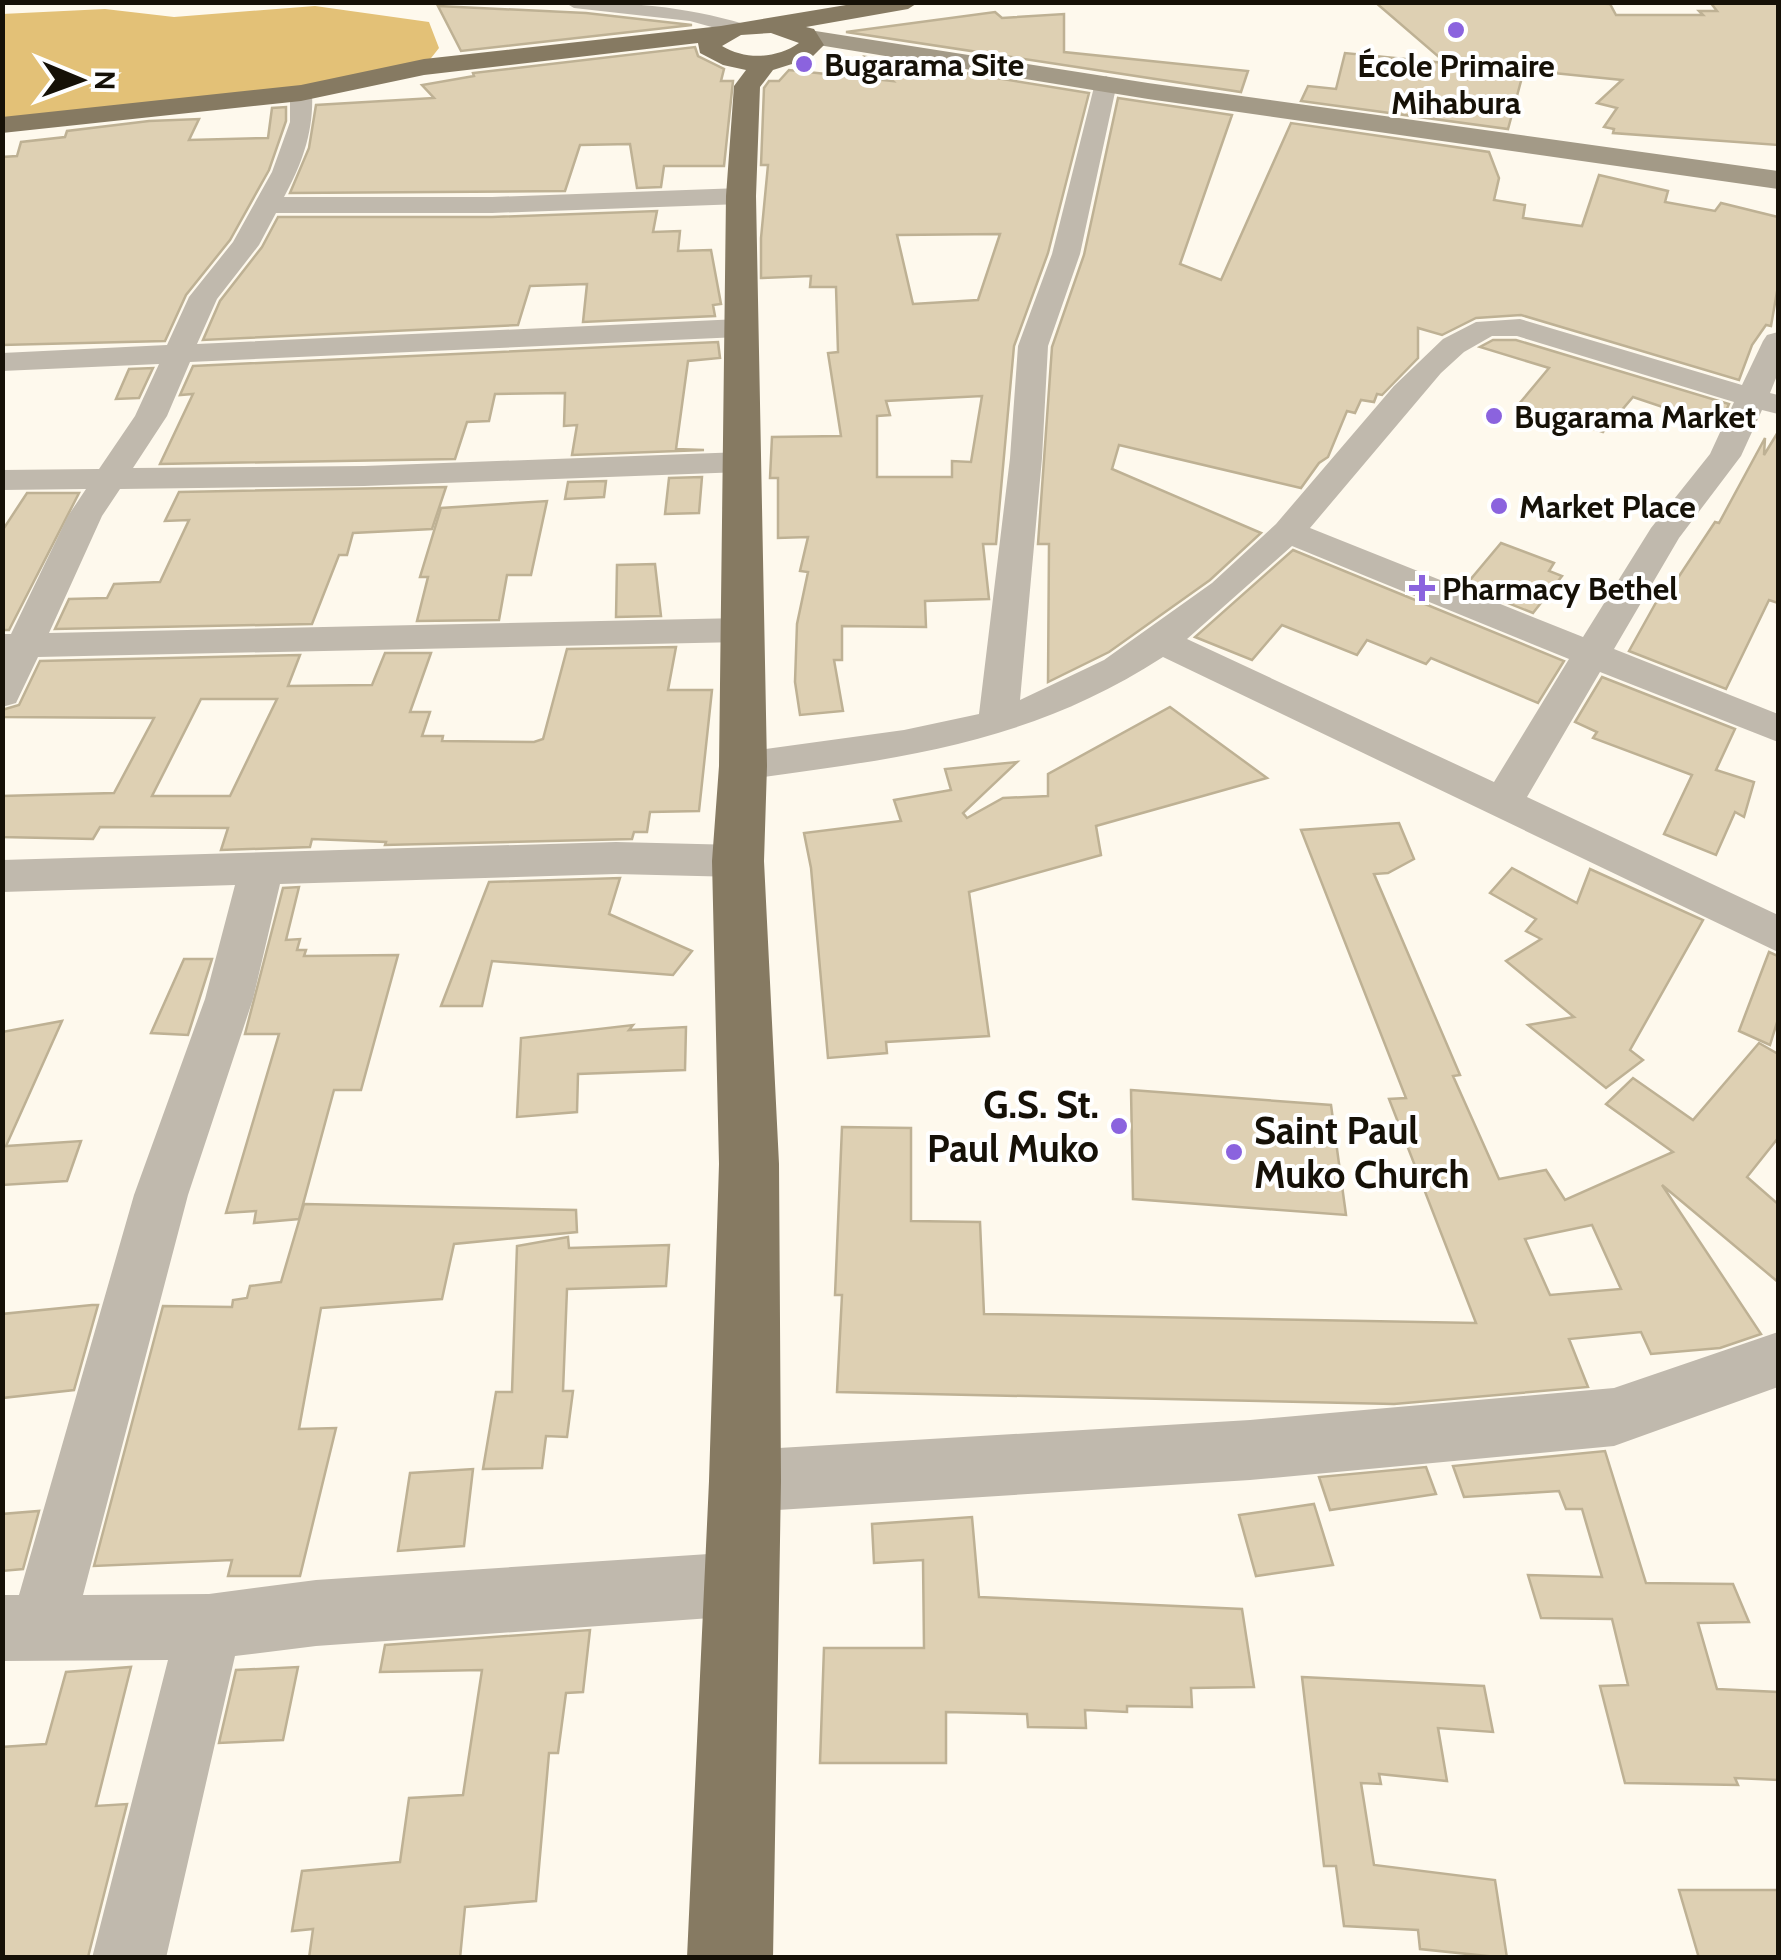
<svg xmlns="http://www.w3.org/2000/svg" width="1781" height="1960" viewBox="0 0 1781 1960" font-family="Cabin,sans-serif">
<style>
.green{fill:#e3c177}
.building{fill:#ded0b3;stroke:#beb194;stroke-width:2.5;fill-rule:evenodd}
.lines{fill:none;stroke-linecap:round;stroke-linejoin:round}
.minor{fill:#c0b9ad;fill-rule:evenodd}
.secondary{fill:#a39a87;fill-rule:evenodd}
.trunk{fill:#867a62;fill-rule:evenodd}
.poi-dot{fill:#8b63de;stroke:#fff;stroke-width:4}
.labels{text-anchor:middle;dominant-baseline:central;stroke-width:8;stroke-linejoin:round;paint-order:stroke}
.far-poi-label{font-size:32px;font-weight:bold;fill:#161107;stroke:#fff;text-anchor:start}
.poi-label{font-size:38px;font-weight:bold;fill:#161107;stroke:#fff;text-anchor:end}
</style>
<rect width="100%" height="100%" fill="#fef9ed"/>
<path class="green" d="M315 6 429 22 439 48 424 67 301 93 3 125 2 14 105 9 174 17Z"/>
<g class="building">
<path d="M1375 2H1570L1610 4 1616 15H1703L1699 11H1717L1710 2H1778V145L1613 133 1614 129 1604 127 1617 108 1597 103 1622 80 1524 70 1508 129 1301 101 1308 86 1336 89 1345 53 1446 63Z"/>
<path d="M438 6 586 13 692 25 461 51Z"/>
<path d="M995 12 1002 18 1064 14V52L1248 71 1241 92 846 32Z"/>
<path d="M695 47 698 56 724 69 721 81H733L724 166H664L661 187 637 188 630 144 580 145 565 191 290 193 309 148 316 105 434 98 422 85 474 76 473 73Z"/>
<path d="M866 57 1089 93 1048 253 1014 346 996 544H983L989 599 925 601 926 627 842 626V660H834L843 711 800 715 795 682 797 624 808 572 800 571 808 537 778 538V478H770L772 437 841 436 828 353 838 352 836 287H810L811 276 761 278V238L768 165H761L764 88 769 81H779L789 70 893 81ZM1000 234 978 300 913 304 897 235ZM982 396 971 462 952 461V477H877V416L890 415 886 401Z"/>
<path d="M1118 98 1232 115 1180 264 1221 280 1291 123 1489 152 1499 178 1494 200 1525 205 1523 218 1582 226 1599 175 1668 191 1665 202 1715 211 1721 203 1778 217V286L1771 326 1766 325 1752 345 1739 380 1521 315 1476 318 1442 335 1418 328V358L1382 395 1377 394 1374 402 1361 400 1355 413 1347 411 1328 457 1319 463 1301 488 1119 445 1112 469 1261 533 1210 580 1109 652 1048 682 1049 544H1038L1052 347 1084 255Z"/>
<path d="M286 107V121L269 170 230 240 186 295 165 341 2 345V157L17 156 21 142 65 137 67 131 149 121 199 119 189 140 268 138 272 108Z"/>
<path d="M657 211 653 232 680 231 678 251 711 250 721 304 713 305 715 316 583 322 587 284 530 286 518 325 203 340 220 301 262 247 278 217H492Z"/>
<path d="M1493 340H1516L1729 404 1719 426 1633 397 1603 432 1519 404 1549 368 1480 347Z"/>
<path d="M718 342 720 358 688 361 676 449 704 450 572 455 577 425 564 426 565 393 495 394 489 421 467 422 455 459 160 464 193 394 180 395 193 366Z"/>
<path d="M153 368 139 398 116 399 129 369Z"/>
<path d="M1778 432V603L1769 600 1726 689 1629 651 1659 597 1664 599 1715 522 1719 523 1765 438 1764 455Z"/>
<path d="M702 477 699 513 665 514 669 478Z"/>
<path d="M606 481 604 497 565 499 568 482Z"/>
<path d="M446 487 432 529 353 533 347 555H339L312 624 55 629 69 599 107 598 114 584 160 582 189 520 165 521 179 492Z"/>
<path d="M27 493H79L9 630H2V531Z"/>
<path d="M547 501 531 575H507L499 620 417 621 428 577H420L441 508Z"/>
<path d="M1501 543 1554 563 1549 571 1562 576 1533 613 1465 586Z"/>
<path d="M1293 550 1564 661 1538 703 1431 658 1426 664 1367 640 1357 655 1282 625 1252 660 1195 637Z"/>
<path d="M655 564 661 616 616 617 617 565Z"/>
<path d="M676 647 668 690H712L699 811 650 812 647 832H634L632 839 385 845 386 842 312 839 310 847 221 850 228 828 100 827 93 839 2 837V796L114 793 154 718 2 717V710L19 705 40 661 300 655 288 686 372 685 385 653H431L410 712H430L422 736H443L442 741 534 742 543 739 567 649ZM201 699H277L230 796H152Z"/>
<path d="M1602 677 1735 729 1716 770 1754 782 1744 817 1735 812 1716 855 1664 834 1692 775 1593 738 1597 732 1575 722Z"/>
<path d="M1170 707 1267 778 1096 826 1101 855 969 892 989 1036 886 1042 887 1053 828 1058 811 868 804 833 901 821 894 800 951 790 945 769 1017 762 963 813 967 818 1003 798 1048 796V774Z"/>
<path d="M1399 823 1414 859 1388 873 1374 874 1460 1075 1453 1076 1499 1179 1546 1170 1565 1200 1673 1152 1606 1104 1633 1078 1693 1120 1759 1043 1778 1054V1138L1747 1177 1778 1204V1282L1662 1185 1761 1334 1720 1348 1651 1354 1641 1332 1569 1339 1588 1387 1394 1404 837 1392 842 1295H835L842 1127 911 1128V1221L980 1222 984 1314 1476 1323 1389 1099 1406 1098 1301 830ZM1592 1225 1621 1289 1550 1295 1525 1239Z"/>
<path d="M1512 868 1577 903 1590 869 1703 920 1630 1050 1643 1060 1606 1088 1528 1025 1574 1017 1506 961 1541 939 1526 931 1536 919 1490 893Z"/>
<path d="M620 878 609 914 692 951 673 975 492 961 482 1006H441L489 882Z"/>
<path d="M299 887 286 940 300 939 297 950H306L304 956 398 955 361 1090H334L299 1219 254 1223 256 1211 226 1213 279 1034H245L283 888Z"/>
<path d="M1769 952 1778 956V1019L1770 1045 1739 1031Z"/>
<path d="M184 959H212L188 1035 151 1033Z"/>
<path d="M62 1021 6 1146 81 1141 67 1181 2 1185V1032Z"/>
<path d="M633 1025 629 1030 686 1027 685 1070 578 1074 577 1112 517 1117 521 1038Z"/>
<path d="M1131 1090 1331 1105 1346 1215 1133 1199Z"/>
<path d="M304 1204 576 1210 577 1232 454 1244 442 1299 321 1308 299 1429 336 1428 300 1576H228L232 1560 94 1566 163 1306 232 1307 233 1300 247 1298 250 1286 281 1282Z"/>
<path d="M568 1237 569 1248 669 1245 666 1286 567 1289 563 1391H573L567 1437 546 1436 542 1468 483 1469 496 1392H512L517 1246Z"/>
<path d="M92 1305H98L74 1390 2 1398V1314Z"/>
<path d="M1605 1451 1646 1583 1733 1584 1749 1622 1698 1623 1717 1689 1778 1692V1780L1735 1778 1738 1785 1625 1783 1600 1686 1628 1685 1612 1619 1541 1618 1528 1575 1602 1577 1582 1509H1566L1559 1491 1464 1497 1453 1466Z"/>
<path d="M1426 1467 1436 1494 1330 1510 1319 1477Z"/>
<path d="M473 1469 464 1546 398 1551 410 1473Z"/>
<path d="M1314 1504 1333 1565 1256 1576 1239 1515Z"/>
<path d="M39 1511 23 1569 2 1571V1514Z"/>
<path d="M972 1517 979 1597 1242 1609 1254 1687 1191 1688 1192 1707 1127 1706V1712L1085 1710 1086 1728 1028 1727 1027 1714 946 1712V1763H820L824 1648H924L923 1560 874 1563 872 1524Z"/>
<path d="M590 1630 583 1692 566 1693 558 1753H549L536 1901 465 1907 460 1958H309L313 1929 292 1931 302 1871 400 1862 409 1798 463 1795 482 1670 380 1672 385 1645Z"/>
<path d="M131 1667 96 1806 127 1804 88 1957 2 1958V1747L46 1744 66 1672Z"/>
<path d="M298 1667 283 1740 219 1743 236 1670Z"/>
<path d="M1302 1677 1484 1686 1493 1732 1438 1728 1447 1781 1379 1774 1381 1784 1361 1783 1374 1865 1495 1880 1507 1958 1420 1949 1418 1930 1344 1926 1336 1866H1324Z"/>
<path d="M1679 1890H1778V1958H1699Z"/>
</g>
<g class="lines">
<g class="minor">
<path d="M564 2C627 2 684 6 744 24L748 28 737 34 690 21 574 8Z"/>
<path d="M1106 76 1117 83 1080 254 1048 346 1042 458 1020 700 1104 660 1212 583 1276 524 1394 386 1443 339 1476 322 1520 319 1742 385 1763 341 1767 335 1778 332V373L1770 393 1778 395V414L1762 410 1741 456 1679 538 1614 649 1778 714V742L1600 672 1527 797 1778 915V952L1163 657C1027 745 899 758 743 780L728 776 722 766 728 756 743 752 904 730 979 714 1010 458 1018 346 1052 254 1095 83ZM1492 336H1517L1734 402 1710 454 1651 528 1583 637 1310 528 1441 373 1464 352ZM1292 546 1569 659 1494 782 1187 639Z"/>
<path d="M301 86 312 93C314 131 302 164 284 197H492L741 188 754 196 741 204 492 213H276L259 245 217 299 197 344 739 319 749 322 754 328 749 334 739 337 190 362 167 416 133 468 364 466 742 452 754 455 759 462 754 469 742 472 364 486 120 489 102 516 49 633 741 618 754 622 760 630 754 638 741 642 38 657 16 703 2 707V634H11L68 516 86 489 2 490V470L99 469 135 416 159 364 2 371V353L167 345 189 297 233 242 272 172 290 122V93Z"/>
<path d="M616 842 738 845 754 850 760 861 754 872 738 877 616 874 280 884 253 999 188 1195 83 1595 209 1594 316 1580 739 1552 762 1561 771 1584 762 1607 739 1616 316 1646 235 1656 166 1958H92L168 1660 2 1661V1595H19L134 1195 205 999 235 885 2 892V860Z"/>
<path d="M1778 1332V1387L1614 1446 1250 1480 745 1512 723 1503 714 1481 723 1459 745 1450 1250 1420 1614 1388Z"/>
</g>
<path class="secondary" d="M809 30 1148 83 1778 171V189L1148 99 800 42 797 37 800 32Z"/>
<path class="trunk" d="M864 2H919L908 9 806 27 814 29 824 45 811 58 773 70 760 87 756 196 767 766 764 861 779 1164 781 1481 773 1958H687L709 1481 719 1164 712 861 719 766 726 196 734 86 746 70 723 65 700 53 698 43 424 75 301 101 2 133V117L301 85 424 59 721 26ZM771 33 799 43C776 59 745 60 722 46L741 35Z"/>
</g>
<g class="poi-dot">
<circle cx="1456" cy="30" r="10"/>
<circle cx="804" cy="64" r="10"/>
<circle cx="1494" cy="416" r="10"/>
<circle cx="1499" cy="506" r="10"/>
<path d="M1417 573h10v10h10v10h-10v10h-10v-10h-10v-10h10z"/>
<circle cx="1119" cy="1126" r="10"/>
<circle cx="1234" cy="1152" r="10"/>
</g>
<g class="labels">
<g class="far-poi-label">
<text x="824" y="64">Bugarama Site</text>
<text x="1456" y="65" text-anchor="middle">École Primaire<tspan x="1456" dy="37">Mihabura</tspan></text>
<text x="1514" y="416">Bugarama Market</text>
<text x="1519" y="506">Market Place</text>
<text x="1442" y="588">Pharmacy Bethel</text>
</g>
<g class="poi-label">
<text x="1099" y="1104">G.S. St.<tspan x="1099" dy="44">Paul Muko</tspan></text>
<text x="1254" y="1130" text-anchor="start">Saint Paul<tspan x="1254" dy="44">Muko Church</tspan></text>
</g>
</g>
<rect width="1781" height="1960" fill="none" stroke="#161107" stroke-width="10"/>
<g transform="translate(80 80) rotate(91)" stroke="#ffffff" stroke-width="8" paint-order="stroke">
<path d="M0-8L18 38L0 25L-18 38Z" fill="#161107"/>
<text y="-15" font-size="28" font-weight="bold" text-anchor="middle" fill="#161107">N</text>
</g>
</svg>
